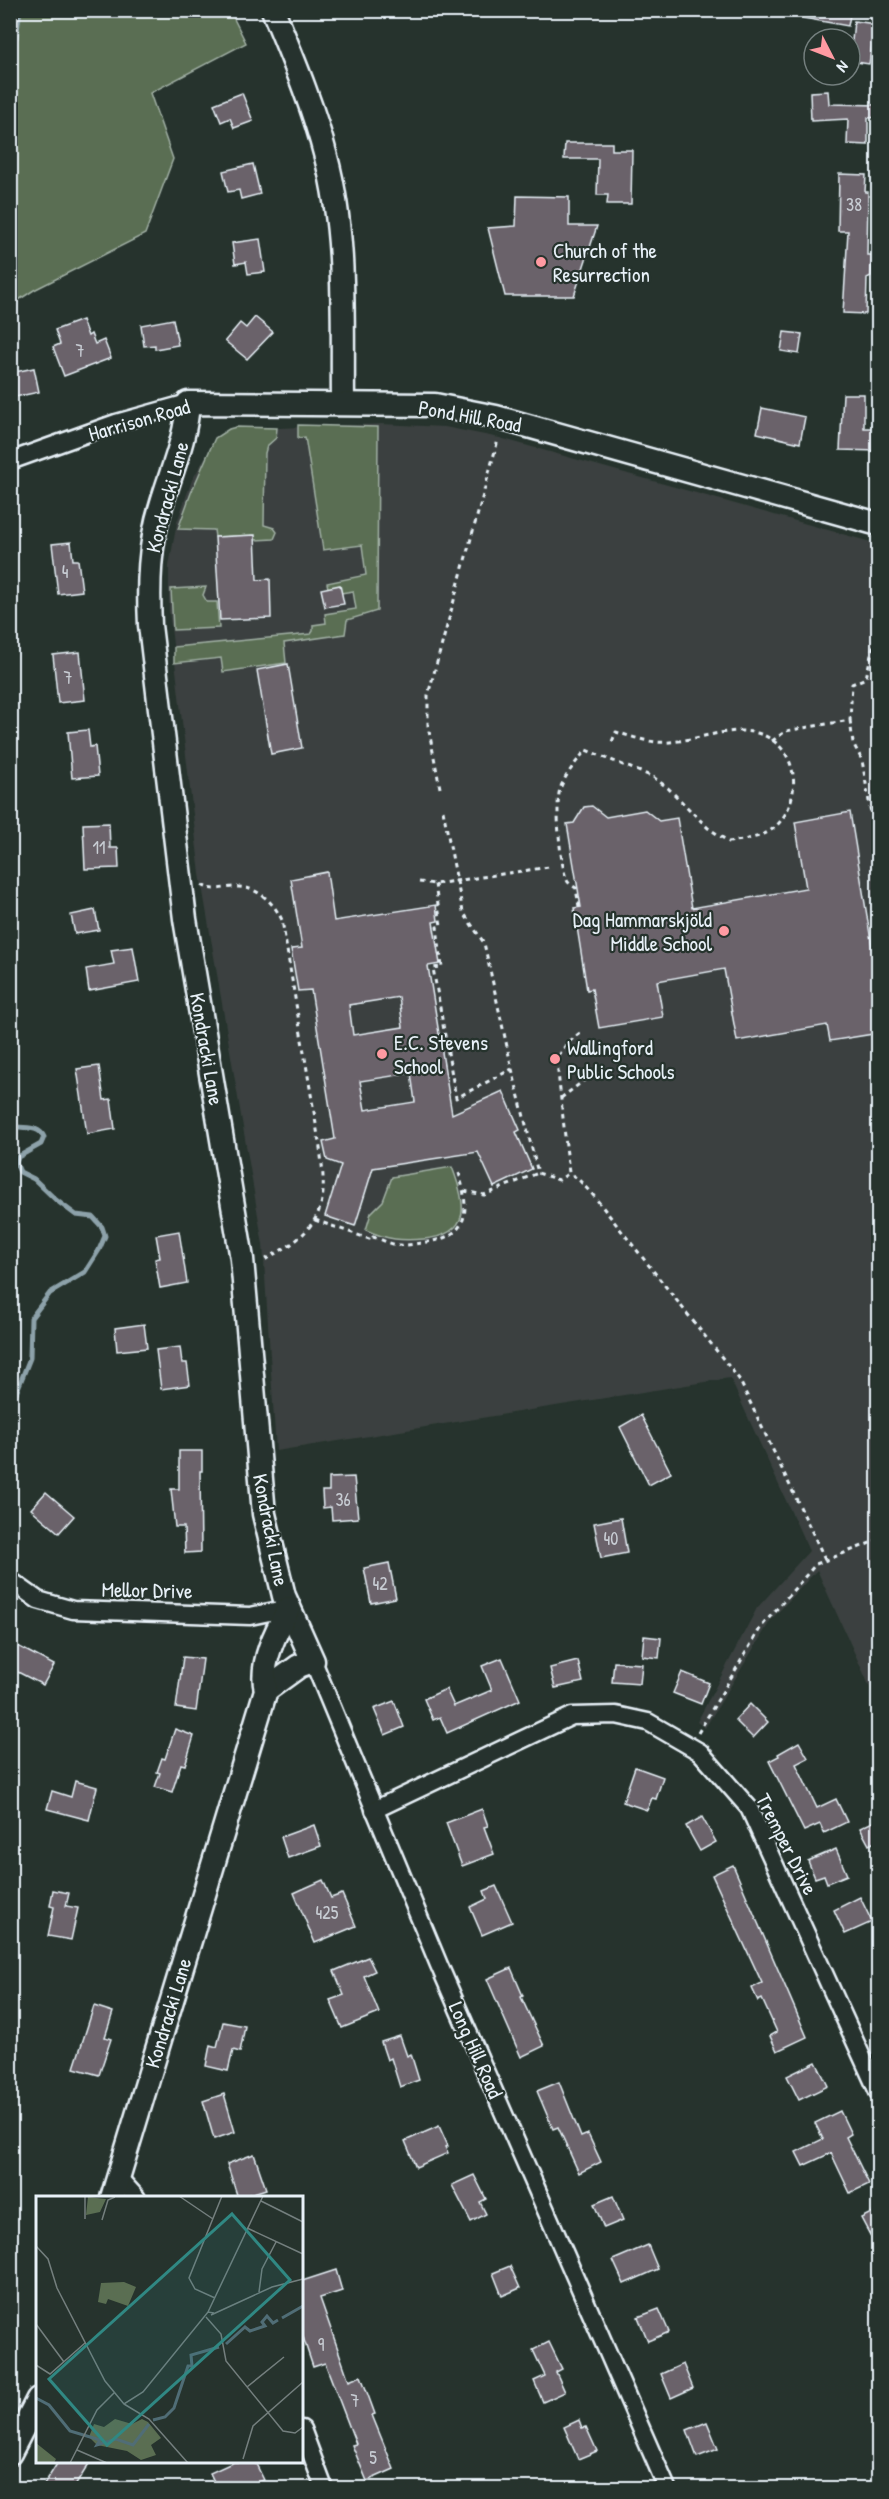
<svg xmlns="http://www.w3.org/2000/svg" width="889" height="2499" viewBox="0 0 889 2499" font-family="'Patrick Hand',sans-serif">
<style>
.built{fill:#3a413f}
.green{fill:#5a6e52;stroke:#a1b0a5;stroke-width:1.5}
.lines{fill:none;stroke-linecap:round;stroke-linejoin:round}
.stream{stroke:#8da2aa;stroke-width:5}
.building{fill:#6a626a;stroke:#e8f1f8;stroke-width:1.5;fill-rule:evenodd}
.minor-casing{stroke:#e8f1f8;stroke-width:21}
.secondary-casing{stroke:#e8f1f8;stroke-width:27}
.path{stroke:#e8f1f8;stroke-width:3;stroke-dasharray:4.5 4.5;stroke-linecap:butt}
.minor{stroke:#26332d;stroke-width:16}
.secondary{stroke:#26332d;stroke-width:22}
.poi-dot{fill:#ff9aa2;stroke:#26332d;stroke-width:2}
.labels{text-anchor:middle;dominant-baseline:central;stroke-width:4.5;stroke-linejoin:round;paint-order:stroke}
.number-label{font-size:18px;fill:#c8cdd4}
.poi-label{font-size:21px;fill:#e8f1f8;stroke:#26332d;text-anchor:start}
.street-label{font-size:21px;fill:#e8f1f8;stroke:#26332d}
.inset-river{fill:none;stroke:#506d76;stroke-width:3}
.inset-road{fill:none;stroke:#747f7e;stroke-width:1.5}
.view{fill:#308883;fill-opacity:0.15;stroke:#308883;stroke-width:3}
.inset-edge{fill:none;stroke:#e8f1f8;stroke-width:3}
</style>
<rect width="100%" height="100%" fill="#26332d"/>
<filter id="ink" filterUnits="userSpaceOnUse"><feTurbulence type="fractalNoise" baseFrequency=".0167" numOctaves="2"/><feDisplacementMap in="SourceGraphic" scale="12" xChannelSelector="R" yChannelSelector="G"/><feConvolveMatrix kernelMatrix="1 2 1 2 8 2 1 2 1" color-interpolation-filters="sRGB"/></filter>
<g filter="url(#ink)">
<path class="built" d="M381 424 445 427 500 438 878 544V1705L817 1570 771 1620 705 1728 697 1722 757 1608 809 1551 730 1378 276 1451 263 1245 200 874 169 611V566L177 522 192 480 216 439 229 430Z"/>
<g class="green">
<path d="M11 10 230 11 246 43 150 93 173 159 145 234 34 290 11 305Z"/>
<path d="M298 425 378 427 377 611 347 620 345 634 284 643 286 663 223 672 221 658 174 663V647L311 634 313 631V625L326 623 325 614 356 609 353 591 341 593 328 588 327 583 366 575 362 545 323 550 305 437 298 438Z"/>
<path d="M236 427 277 428 276 438 267 446 265 453 264 525 274 528 277 532 274 539 255 540 254 535 215 537 214 530 178 529 191 493 215 438 229 429Z"/>
<path d="M206 587 203 595 207 602H217L219 628 173 630 171 589Z"/>
<path d="M452 1167C466 1203 473 1234 424 1239 401 1241 388 1240 366 1230L371 1213 383 1201 392 1177Z"/>
</g>
<g class="lines">
<g class="stream">
<path d="M10 42 16 38 20 10"/>
<path d="M10 1125C22 1130 38 1124 44 1137L41 1144 18 1157 16 1163 20 1172 34 1179 56 1200 76 1215 93 1217 102 1227 105 1236 99 1250 85 1272 50 1293 31 1318 30 1358 10 1408"/>
</g>
</g>
<g class="building">
<path d="M804 10H851L848 26 804 18Z"/>
<path d="M854 21 875 24 869 64 850 61Z"/>
<path d="M828 91 829 104 879 105V117L868 118V145L847 144 848 119 811 121 810 92Z"/>
<path d="M242 93 253 121 234 128 230 118 221 122 214 104Z"/>
<path d="M565 143H612V150H632L631 204H607L608 195H597L598 159H564Z"/>
<path d="M253 164 260 194 241 199 239 190 228 192 223 171Z"/>
<path d="M839 174 866 175 865 192H868L867 255H872L871 276 867 278 866 314 843 313 848 231H838Z"/>
<path d="M517 196 569 197V226H597L574 296H505L488 228 516 226Z"/>
<path d="M260 239 265 272 248 274 246 262 235 264 232 243Z"/>
<path d="M255 317 273 332 247 359 225 341 240 323 246 328Z"/>
<path d="M173 319 178 345 155 349V345L144 346 141 325Z"/>
<path d="M82 320 88 336 91 334 95 344 104 340 111 358 64 376 53 347 60 344 55 330Z"/>
<path d="M784 332 802 334 799 354 781 351Z"/>
<path d="M34 368 39 392 10 398V373Z"/>
<path d="M843 394H864V428H879V451L840 450Z"/>
<path d="M762 408 805 417 800 443 757 433Z"/>
<path d="M255 535 257 580 270 579 271 618 220 620 215 537Z"/>
<path d="M71 542 73 560H78L82 591 58 594 52 544Z"/>
<path d="M340 585 344 604 325 607 321 589Z"/>
<path d="M80 652 85 700 58 703 53 655Z"/>
<path d="M288 664 302 748 271 754 257 670Z"/>
<path d="M88 730 90 747 95 746 98 776 72 778 68 732Z"/>
<path d="M592 806 606 817 645 810 659 821 677 818 692 908 806 888 795 822 850 812 875 965H879V1033L830 1041 827 1025 737 1041 724 969 657 981 663 1017 599 1028 592 989 587 990 574 908 581 907 567 824 574 823 584 807Z"/>
<path d="M109 823 110 848H118L119 868 85 869 83 824Z"/>
<path d="M327 872 334 921 436 905 438 921 433 922 440 964 428 966 452 1114 503 1091 520 1130 516 1132 532 1169 494 1187 478 1152 373 1168 355 1226 325 1216 341 1165 327 1160 323 1142 335 1139 311 990 298 991 291 949 302 948 291 879ZM399 997 403 1027 353 1035 349 1005ZM411 1073 415 1102 365 1110 360 1081Z"/>
<path d="M95 910 99 930 75 934 71 915Z"/>
<path d="M133 947 139 982 89 991 86 969 114 964 111 950Z"/>
<path d="M99 1066 104 1100 111 1099 115 1129 87 1134 77 1069Z"/>
<path d="M179 1231 187 1283 160 1288 155 1259 160 1258 156 1235Z"/>
<path d="M144 1324 147 1348 117 1351 115 1328Z"/>
<path d="M180 1347 182 1363H187L190 1385 161 1389 156 1350Z"/>
<path d="M641 1415 671 1473 649 1485 620 1427Z"/>
<path d="M179 1451H202V1471H200L201 1552 185 1553 184 1527H175L171 1489H179Z"/>
<path d="M354 1477 358 1518 332 1520 331 1507 323 1508 322 1491H329V1478Z"/>
<path d="M46 1492 74 1516 59 1533 31 1509Z"/>
<path d="M621 1518 627 1553 601 1558 594 1523Z"/>
<path d="M389 1563 396 1598 371 1603 364 1568Z"/>
<path d="M644 1636 661 1638 659 1658 642 1656Z"/>
<path d="M10 1642 54 1665 43 1685 10 1668Z"/>
<path d="M183 1657 203 1659 196 1711 176 1708Z"/>
<path d="M502 1658 520 1700 447 1733 440 1717 433 1720 424 1699 446 1689 454 1706 492 1690 482 1666Z"/>
<path d="M578 1661 583 1682 555 1688 550 1668Z"/>
<path d="M614 1662 642 1664 640 1684 612 1682Z"/>
<path d="M682 1672 709 1683 701 1704 673 1693Z"/>
<path d="M394 1701 404 1727 385 1735 374 1709Z"/>
<path d="M750 1704 768 1722 753 1738 735 1720Z"/>
<path d="M175 1729 194 1736 185 1765 181 1764 172 1792 155 1787 160 1773 157 1772 162 1758 165 1759Z"/>
<path d="M799 1742 808 1758 796 1764 817 1808 836 1799 847 1822 824 1833 820 1824 804 1831 769 1761 779 1756 778 1754Z"/>
<path d="M635 1767 663 1777 656 1799 652 1798 647 1810 623 1802Z"/>
<path d="M75 1781 97 1787 89 1820 47 1809 52 1791 71 1797Z"/>
<path d="M482 1809 488 1826 484 1827 494 1854 462 1866 446 1823Z"/>
<path d="M702 1817 716 1842 700 1851 686 1826Z"/>
<path d="M879 1819V1840L869 1845 860 1828Z"/>
<path d="M314 1825 321 1846 288 1858 281 1837Z"/>
<path d="M836 1849 847 1875 827 1883 824 1875 815 1878 808 1861Z"/>
<path d="M733 1865 807 2037 777 2051 770 2036 777 2032 762 1999 758 2001 752 1988 762 1983 712 1875Z"/>
<path d="M323 1880 331 1898 342 1894 356 1926 315 1943 294 1893Z"/>
<path d="M496 1886 512 1922 482 1935 470 1907 487 1899 484 1891Z"/>
<path d="M53 1890 69 1893 66 1906 78 1908 71 1940 48 1936 54 1907 50 1906Z"/>
<path d="M860 1897 872 1922 845 1934 834 1910Z"/>
<path d="M368 1957 375 1971 364 1976 379 2013 342 2028 330 2000 344 1995 334 1971Z"/>
<path d="M511 1968 523 1996 521 1997 544 2046 521 2057 487 1979Z"/>
<path d="M94 2006 113 2012 105 2037 111 2039 99 2075 74 2068Z"/>
<path d="M223 2022 245 2026 240 2052 233 2050 228 2071 206 2066 210 2045 217 2047Z"/>
<path d="M400 2036 407 2056 411 2054 419 2080 400 2087 391 2058 387 2060 381 2042Z"/>
<path d="M816 2062 828 2086 799 2100 787 2076Z"/>
<path d="M559 2082 581 2137 588 2134 601 2162 579 2173 558 2127 553 2129 537 2091Z"/>
<path d="M224 2094 235 2132 214 2139 203 2101Z"/>
<path d="M840 2111 851 2134 846 2137 869 2184 850 2193 831 2153 803 2166 796 2152 823 2139 815 2123Z"/>
<path d="M439 2126 448 2146 445 2147 448 2153 416 2167 405 2141Z"/>
<path d="M254 2154 266 2189 238 2198 227 2164Z"/>
<path d="M474 2175 486 2199 480 2202 486 2214 471 2222 452 2185Z"/>
<path d="M613 2196 623 2220 604 2228 594 2204Z"/>
<path d="M879 2209V2252L861 2218Z"/>
<path d="M648 2245 658 2269 624 2284 613 2260Z"/>
<path d="M510 2266 520 2288 502 2296 493 2273Z"/>
<path d="M336 2270 342 2291 320 2298 349 2381 361 2376 375 2414 372 2415 394 2469 367 2481 352 2445 356 2444 325 2363 313 2367 302 2334V2281Z"/>
<path d="M659 2309 669 2332 648 2341 638 2317Z"/>
<path d="M549 2342 562 2369 556 2372 565 2392 543 2402 534 2381 545 2376 533 2350Z"/>
<path d="M683 2364 693 2388 671 2398 661 2374Z"/>
<path d="M579 2420 582 2428 586 2427 597 2451 578 2459 564 2427Z"/>
<path d="M707 2422 718 2449 697 2457 687 2430Z"/>
<path d="M58 2462H90L74 2488H42Z"/>
<path d="M234 2462H255L264 2480 245 2488H217L210 2473Z"/>
</g>
<g class="lines">
<defs>
<g id="minor">
<path d="M10 461 116 423 188 403"/>
<path d="M10 1580 38 1600 73 1610 250 1616 289 1608"/>
<path d="M313 1661 439 1965 667 2488"/>
<path d="M374 1810 572 1716 616 1715 648 1722 700 1752 749 1808 878 2092"/>
<path d="M118 2177 137 2198"/>
<path d="M302 2429 324 2488"/>
</g>
<g id="secondary">
<path d="M273 10C293 59 313 106 326 157 347 236 342 322 343 403"/>
<path d="M266 1690 299 1666 313 1661 284 1596 264 1514 242 1259 185 919 150 625C148 584 149 545 161 506 171 471 186 439 188 403L435 405 496 417 878 524"/>
<path d="M112 2198 266 1690C259 1664 276 1631 289 1608"/>
<path d="M10 2453 38 2399"/>
</g>
</defs>
<use href="#minor" class="minor-casing"/>
<use href="#secondary" class="secondary-casing"/>
<g class="path">
<path d="M850 720 853 743 862 760 876 843 878 846"/>
<path d="M772 741 786 731 850 720 852 684 866 678 878 623"/>
<path d="M440 788 428 726V695L498 440"/>
<path d="M443 810 463 912 484 943 512 1069 538 1173 559 1180 569 1173"/>
<path d="M419 882 435 884 549 867"/>
<path d="M435 884 441 926 437 927 442 967 433 968 456 1098 512 1069"/>
<path d="M202 885C214 893 225 886 239 887 259 888 274 903 282 920L320 1148C325 1189 329 1214 294 1242 284 1250 272 1254 262 1262"/>
<path d="M579 907 576 888C573 886 570 884 568 882 560 870 555 804 560 789 565 775 576 762 586 750L653 777 668 788 708 828 729 842C749 839 770 837 782 819 803 790 796 744 757 733 730 726 697 740 670 742 651 744 633 737 616 732L611 744"/>
<path d="M580 1033C568 1042 561 1048 557 1063L569 1173 578 1179 593 1195 739 1379 825 1559"/>
<path d="M561 1098 586 1079 607 1070"/>
<path d="M464 1191 484 1195 538 1173"/>
<path d="M315 1220 372 1240 373 1237C381 1239 391 1245 400 1245 408 1246 419 1243 427 1242 471 1236 469 1209 459 1173"/>
<path d="M698 1733 761 1627 816 1564 878 1540"/>
</g>
<use href="#minor" class="minor"/>
<use href="#secondary" class="secondary"/>
</g>
</g>
<g class="poi-dot">
<circle cx="541" cy="262" r="6"/>
<circle cx="724" cy="931" r="6"/>
<circle cx="382" cy="1054" r="6"/>
<circle cx="555" cy="1059" r="6"/>
</g>
<g class="labels">
<g class="number-label">
<text x="854" y="204">38</text>
<text x="80" y="350">7</text>
<text x="65" y="571">4</text>
<text x="68" y="677">7</text>
<text x="99" y="847">11</text>
<text x="343" y="1499">36</text>
<text x="611" y="1538">40</text>
<text x="380" y="1583">42</text>
<text x="327" y="1912">425</text>
<text x="321" y="2344">9</text>
<text x="355" y="2400">7</text>
<text x="373" y="2457">5</text>
</g>
<g class="poi-label">
<text x="553" y="250">Church of the<tspan x="553" dy="24">Resurrection</tspan></text>
<text x="712" y="919" text-anchor="end">Dag Hammarskjöld<tspan x="712" dy="24">Middle School</tspan></text>
<text x="394" y="1042">E.C. Stevens<tspan x="394" dy="24">School</tspan></text>
<text x="567" y="1047">Wallingford<tspan x="567" dy="24">Public Schools</tspan></text>
</g>
<g class="street-label">
<text transform="translate(470 416) rotate(10)">Pond Hill Road</text>
<text transform="translate(139 420) rotate(-16)">Harrison Road</text>
<text transform="translate(167 497) rotate(-75)">Kondracki Lane</text>
<text transform="translate(207 1049) rotate(80)">Kondracki Lane</text>
<text transform="translate(271 1530) rotate(79)">Kondracki Lane</text>
<text transform="translate(147 1590) rotate(1)">Mellor Drive</text>
<text transform="translate(787 1844) rotate(63)">Tremper Drive</text>
<text transform="translate(168 2013) rotate(-73)">Kondracki Lane</text>
<text transform="translate(476 2050) rotate(66)">Long Hill Road</text>
</g>
</g>
<g transform="translate(36 2196)">
<rect width="267" height="267" fill="#26332d"/>
<path d="M52 1 70 3 64 16 50 19ZM88 86 100 91 92 110 72 103 70 108 62 106 65 87ZM79 223 96 228 106 223 112 226 125 242 115 249 120 259 105 264 91 255 61 249 53 241 58 228 68 231ZM0 247 20 263 18 267H0Z" fill="#5a6e52"/>
<path class="inset-river" d="M246 122 267 110M190 148 209 131 214 135 229 130 226 126 231 120 237 127 242 124M0 202 13 209 34 235 64 244 61 249 80 243 97 249 113 228M117 224 129 221 138 212 152 170H156L155 159 183 151"/>
<path class="inset-road" d="M49 0V23M143 0 177 23M225 5 267 26M66 24 72 4 79 1M211 32 267 58M0 50 12 63 21 92 69 185 88 208 107 196 172 116 178 117M223 96 226 73 240 46M179 102 159 93 153 82 186 0M172 116 227 0M175 119 236 91 267 83M170 121 185 138 190 165 247 235 259 237 267 231M0 128 28 166M0 169 14 178 49 147M211 191 248 161M88 208 113 223 152 267M41 254 71 267M207 263 217 230 267 186M34 267 61 214 78 197"/>
<path class="view" d="M196 18 254 84 71 249 13 183Z"/>
<rect width="267" height="267" class="inset-edge"/>
</g>
<rect width="889" height="2499" fill="none" stroke="#26332d" stroke-width="36"/>
<rect x="18" y="18" width="853" height="2463" fill="none" stroke="#e8f1f8" stroke-width="2" filter="url(#ink)"/>
<g transform="translate(832 57) rotate(132)"><circle r="28" fill="#26332d" stroke="#747f7e" stroke-width="1.5"/>
<path d="M0-4.5L10 22L0 15L-10 22Z" fill="#ff9aa2"/>
<text y="-9" font-size="16" font-weight="bold" text-anchor="middle" fill="#e8f1f8">N</text>
</g>
</svg>
